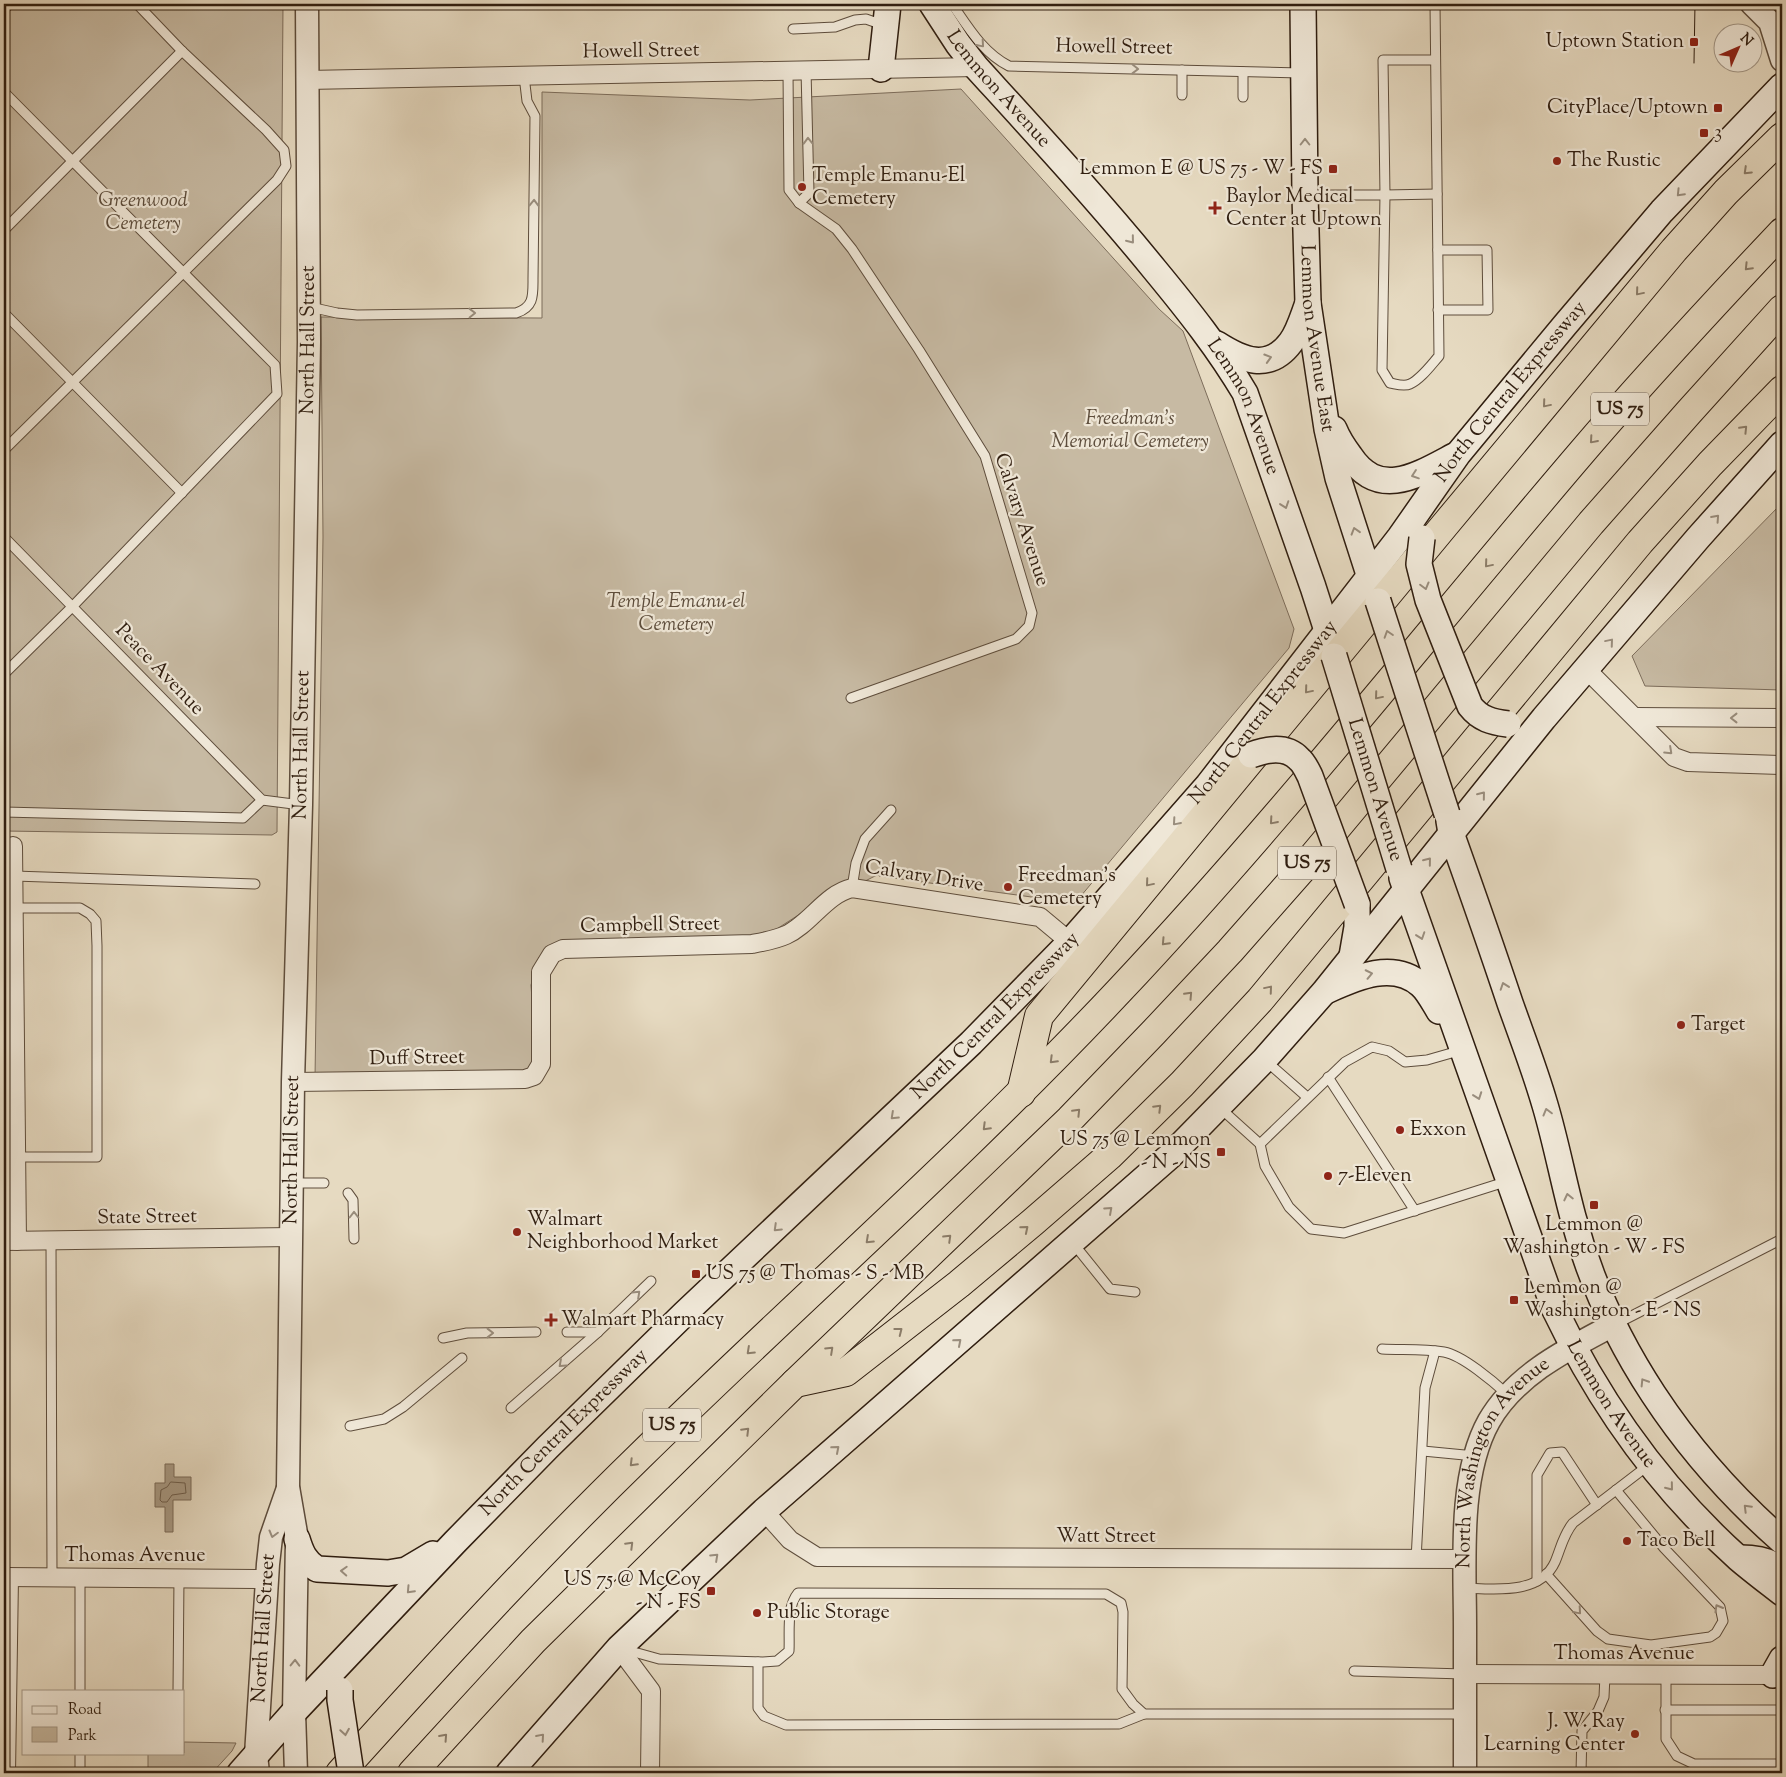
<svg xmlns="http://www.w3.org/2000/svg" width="1786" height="1777" viewBox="0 0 1786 1777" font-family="'Sorts Mill Goudy',serif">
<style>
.green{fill:#c7baa3;stroke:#7c6c5a}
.water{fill:#a89a85;stroke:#786856}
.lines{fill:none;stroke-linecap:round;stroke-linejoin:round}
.shore{stroke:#6c5c4a;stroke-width:1}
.service-casing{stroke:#5e4d3c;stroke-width:11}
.minor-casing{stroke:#5e4d3c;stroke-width:20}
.tertiary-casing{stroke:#5e4d3c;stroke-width:25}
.secondary-casing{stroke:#301e10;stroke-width:28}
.motorway-casing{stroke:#301e10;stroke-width:30}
.service{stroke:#efe7d7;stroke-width:9}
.minor{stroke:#efe7d7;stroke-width:18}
.tertiary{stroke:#efe7d7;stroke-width:22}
.secondary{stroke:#efe7d7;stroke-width:25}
.motorway{stroke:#e6dac1;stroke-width:28}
.tram{stroke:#301e10;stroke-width:1}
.secondary-bridge-casing{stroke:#301e10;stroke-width:28;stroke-linecap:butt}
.secondary-bridge{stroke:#efe7d7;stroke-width:25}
.oneway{stroke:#998d7d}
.oneway2{stroke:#8b7c68}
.poi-dot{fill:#8f2418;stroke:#efe7d7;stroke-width:2}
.labels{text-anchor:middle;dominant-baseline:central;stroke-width:4.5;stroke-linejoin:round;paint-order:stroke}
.shield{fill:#efe7d7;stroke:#695a4c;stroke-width:1}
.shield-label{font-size:19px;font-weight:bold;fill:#301e10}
.poi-label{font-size:20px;fill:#301e10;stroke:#efe7d7;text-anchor:start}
.street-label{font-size:20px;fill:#301e10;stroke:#efe7d7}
.park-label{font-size:20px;font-style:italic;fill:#5d4d3c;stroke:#efe7d7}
</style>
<rect width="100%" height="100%" fill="#e6dac1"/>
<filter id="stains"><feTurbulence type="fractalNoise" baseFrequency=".004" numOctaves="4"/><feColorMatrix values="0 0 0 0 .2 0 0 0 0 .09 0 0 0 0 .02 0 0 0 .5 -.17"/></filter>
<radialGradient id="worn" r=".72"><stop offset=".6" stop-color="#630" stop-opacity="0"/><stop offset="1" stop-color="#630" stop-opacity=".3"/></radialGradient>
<g class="green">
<path d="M4 4H283L277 832 272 835 4 831Z"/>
<path d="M961 89 1159 309 1183 331 1294 629 1289 648 1075 903 879 876V874L800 914 772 932 747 937 556 943 539 957 531 985 536 1058 530 1068 523 1072 315 1078 323 537 321 317 542 318V92L750 100Z"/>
<path d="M1782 503V690L1645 686 1632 656Z"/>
<path d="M184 1742 236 1743 232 1751 212 1773H148V1753H184Z"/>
</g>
<path class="water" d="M165 1464H174V1477H191V1500H173V1532H165V1507H155V1483H165Z"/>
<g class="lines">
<path class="shore" d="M171 1482 185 1483 186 1493 172 1495 167 1502H162L160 1500 161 1490 167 1487Z"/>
<defs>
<g id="service">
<path d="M952 4C968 27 983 53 1009 66L1301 73"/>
<path d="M4 9 10 4"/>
<path d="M793 29 835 27 855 20 866 19 883 25"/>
<path d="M1435 60H1383L1385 195 1437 194"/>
<path d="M788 71 789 190 799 203 836 229 852 249 919 350 985 456 1032 613 1029 626 1016 639 851 698"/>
<path d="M1243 72V97"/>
<path d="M4 92 275 365 277 394 72 607 4 674"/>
<path d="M1182 95V70"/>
<path d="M1305 195H1385L1382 370 1390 383C1396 384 1404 387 1410 384 1421 379 1431 365 1439 356L1435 4"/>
<path d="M799 203 809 193 806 70"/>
<path d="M4 230 182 51"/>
<path d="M1438 250H1487L1488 310H1438"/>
<path d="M310 307 337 313 357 315 516 313C534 307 533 296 533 279L535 116 527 101 524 76"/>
<path d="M4 313 182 493"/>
<path d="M4 450 277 180 286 166 284 150 266 130 182 51 137 4"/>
<path d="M4 537 262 800 301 805"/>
<path d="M4 812 243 818 262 800"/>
<path d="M14 876 255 884"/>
<path d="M852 888 856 863 865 839 891 810"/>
<path d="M15 908H80L90 914 96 921 97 946V1157H17"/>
<path d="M1266 1061 1307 1097"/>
<path d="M1328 1077 1415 1211"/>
<path d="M1219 1107 1260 1144 1265 1166 1289 1207 1311 1229 1344 1233 1508 1181"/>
<path d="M1260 1144 1345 1062 1372 1047 1389 1051 1405 1062 1427 1060 1462 1050"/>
<path d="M292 1183H324"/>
<path d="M348 1193 353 1200 354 1239"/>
<path d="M51 1240 52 1578"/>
<path d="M1073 1243 1110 1289 1135 1292"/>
<path d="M1616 1324 1782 1239"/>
<path d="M567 1332H598"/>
<path d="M443 1338 467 1333 536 1332"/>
<path d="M1382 1349C1402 1350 1424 1349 1444 1352 1462 1355 1494 1382 1508 1395"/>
<path d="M511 1408 598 1332 651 1281"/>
<path d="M350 1426 384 1419 403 1407 462 1358"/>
<path d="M1423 1451 1475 1456"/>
<path d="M1416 1560 1425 1388 1435 1351"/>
<path d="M1546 1574 1597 1631 1608 1639 1651 1645 1710 1637 1716 1633 1723 1621 1720 1607 1664 1548 1616 1490"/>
<path d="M80 1578V1691"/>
<path d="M1537 1581V1475L1550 1453 1562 1452 1597 1505"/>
<path d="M1466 1588C1495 1589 1540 1595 1555 1562 1561 1548 1563 1535 1573 1523L1650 1464"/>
<path d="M623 1649 659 1659 763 1662 777 1661 789 1651C790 1634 786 1607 798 1593L1106 1594 1121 1603 1123 1612 1122 1689 1133 1704 1144 1714H1464"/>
<path d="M758 1662V1708L764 1716 786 1725 1119 1724 1144 1714"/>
<path d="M1354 1671 1465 1674"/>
<path d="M1666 1675V1739L1677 1756 1694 1764H1782"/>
<path d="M178 1691 179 1577"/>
<path d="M1665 1710H1782"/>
<path d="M80 1773V1753"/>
<path d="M1581 1773 1582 1731 1598 1711 1604 1697 1605 1675"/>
</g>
<g id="minor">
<path d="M307 80 976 67"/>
<path d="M1586 669 1674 757 1688 762 1782 765"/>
<path d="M1635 717 1782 718"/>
<path d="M13 846 17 1241"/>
<path d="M293 1082 525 1079 534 1076 541 1064V972L552 954 563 949 752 944C763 942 775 940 786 935 810 924 826 894 852 888L1040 917 1070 942"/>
<path d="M4 1241 291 1237"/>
<path d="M764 1511 790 1540 817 1557 1465 1559"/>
<path d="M4 1577 267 1579"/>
<path d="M619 1648 651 1691 650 1773"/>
<path d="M1465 1674 1782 1675"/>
<path d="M6 1773 9 1577"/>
</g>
<g id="tertiary">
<path d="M1752 4 1770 22 1782 60"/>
<path id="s1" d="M258 1773 256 1755 268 1564 271 1537 288 1488"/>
<path id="s2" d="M296 1773 294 1712 297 1539 288 1487 293 1082 301 805 309 342 307 4"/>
<path id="s3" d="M1465 1773C1465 1724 1465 1675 1465 1626 1465 1563 1458 1476 1489 1421 1516 1374 1568 1349 1613 1325"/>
</g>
<g id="secondary">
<path id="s4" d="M932 4 958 44 976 67C1037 134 1098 200 1155 270 1188 310 1219 349 1245 393L1313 587 1331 643"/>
<path id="s5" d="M1303 4 1305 195 1308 303 1327 429 1338 478 1374 590"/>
<path d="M881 69 888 4"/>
<path d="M1217 344C1242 360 1269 372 1291 342 1299 331 1303 316 1308 303"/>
<path d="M1334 429C1338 439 1344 448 1350 456 1379 500 1418 475 1454 456"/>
<path d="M1449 821 1451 833C1471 889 1491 946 1510 1003 1522 1037 1535 1070 1545 1105 1556 1142 1563 1180 1573 1217 1607 1344 1684 1455 1782 1541"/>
<path id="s6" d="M1402 878 1554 1308C1599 1402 1660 1488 1738 1558 1752 1570 1768 1582 1782 1593"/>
<path d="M1352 956 1357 927V904"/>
<path d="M1326 991C1355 978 1393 960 1421 985 1428 991 1434 1003 1439 1011"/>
<path d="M297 1539C301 1552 305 1562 317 1569L388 1573 406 1570 433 1554"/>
<path d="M1741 1558C1756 1558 1770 1560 1782 1570"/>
<path d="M1773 1675 1782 1659"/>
<path id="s7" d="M240 1773 294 1712 455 1542 548 1447 684 1314 971 1043 1070 942 1208 785 1400 537 1458 454 1565 325 1662 211 1782 86"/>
<path d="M509 1773 619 1648 692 1579 764 1511 1170 1156 1264 1060 1324 992 1544 718 1698 538 1782 444"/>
</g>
<g id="motorway">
<path d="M1021 1093 1039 1016 1444 526 1674 250 1726 192 1782 137"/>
<path d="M795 1383 846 1372 959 1284 1033 1222 1109 1156 1182 1084 1260 1000 1640 542 1710 464 1782 390"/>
<path d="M340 1773C437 1665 535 1558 639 1457 798 1301 966 1154 1119 991 1282 818 1428 632 1582 452 1646 377 1714 304 1782 232"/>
<path d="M412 1773 533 1641 795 1383 1070 1119 1153 1033 1230 951 1304 867 1591 523 1689 412 1782 309"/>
</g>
</defs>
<use href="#service" class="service-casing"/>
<use href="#minor" class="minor-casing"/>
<use href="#tertiary" class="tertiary-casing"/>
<use href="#secondary" class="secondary-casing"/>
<use href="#motorway" class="motorway-casing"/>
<use href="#service" class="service"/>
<use href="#minor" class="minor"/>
<use href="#tertiary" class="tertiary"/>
<use href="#secondary" class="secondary"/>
<use href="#motorway" class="motorway"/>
<path class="tram" d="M1694 63 1695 4"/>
<defs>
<g id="secondary-bridge">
<path d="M1422 538 1419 564 1428 600 1470 706C1480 719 1492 722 1508 724"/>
<path d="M1378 601 1447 814"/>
<path id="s8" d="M1334 656 1399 869"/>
<path d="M1251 755C1267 749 1286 745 1299 759 1304 763 1307 770 1310 776L1357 904"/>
<path d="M340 1690V1700L351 1773"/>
</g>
</defs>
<use href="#secondary-bridge" class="secondary-bridge-casing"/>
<use href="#secondary-bridge" class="secondary-bridge"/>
</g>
<defs><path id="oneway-chevron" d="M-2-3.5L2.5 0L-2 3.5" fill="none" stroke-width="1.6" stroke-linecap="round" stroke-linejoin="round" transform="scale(1.25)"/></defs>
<g class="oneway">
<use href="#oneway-chevron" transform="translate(981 44) rotate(49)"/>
<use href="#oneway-chevron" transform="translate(1135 69) rotate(1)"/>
<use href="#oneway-chevron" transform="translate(808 141) rotate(-91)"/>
<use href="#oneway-chevron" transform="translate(1305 142) rotate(-90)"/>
<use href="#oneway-chevron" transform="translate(1680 193) rotate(134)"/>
<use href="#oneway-chevron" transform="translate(534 203) rotate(-89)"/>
<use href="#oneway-chevron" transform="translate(1131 240) rotate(51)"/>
<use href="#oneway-chevron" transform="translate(472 313) rotate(-1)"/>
<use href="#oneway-chevron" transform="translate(1268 358) rotate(-17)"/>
<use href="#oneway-chevron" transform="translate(1415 475) rotate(161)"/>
<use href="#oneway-chevron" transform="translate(1285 505) rotate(71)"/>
<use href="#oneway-chevron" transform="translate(1716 518) rotate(-48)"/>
<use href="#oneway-chevron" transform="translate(1355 531) rotate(-107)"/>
<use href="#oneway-chevron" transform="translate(1425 586) rotate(75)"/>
<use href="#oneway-chevron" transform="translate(1388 634) rotate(-108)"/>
<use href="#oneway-chevron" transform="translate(1610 642) rotate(-50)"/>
<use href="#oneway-chevron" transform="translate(1734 718) rotate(180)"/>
<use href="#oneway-chevron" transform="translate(1669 751) rotate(43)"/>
<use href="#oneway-chevron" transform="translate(1482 795) rotate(-51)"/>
<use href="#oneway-chevron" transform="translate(1176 822) rotate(131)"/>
<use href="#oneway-chevron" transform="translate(1428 861) rotate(-51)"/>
<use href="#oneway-chevron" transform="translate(1421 936) rotate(71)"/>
<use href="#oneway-chevron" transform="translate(1369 974) rotate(-12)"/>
<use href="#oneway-chevron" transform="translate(1504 986) rotate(-109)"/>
<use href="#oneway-chevron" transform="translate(1478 1096) rotate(70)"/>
<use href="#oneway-chevron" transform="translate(1547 1112) rotate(-105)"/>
<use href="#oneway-chevron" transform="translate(894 1116) rotate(137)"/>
<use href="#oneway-chevron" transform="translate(1568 1197) rotate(-103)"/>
<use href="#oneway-chevron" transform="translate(1109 1210) rotate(-42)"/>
<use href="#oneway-chevron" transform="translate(354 1215) rotate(-90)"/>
<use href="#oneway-chevron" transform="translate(777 1228) rotate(136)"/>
<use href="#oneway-chevron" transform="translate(637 1294) rotate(-43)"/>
<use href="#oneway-chevron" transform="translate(490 1333)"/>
<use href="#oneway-chevron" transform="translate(958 1342) rotate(-41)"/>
<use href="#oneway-chevron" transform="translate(562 1364) rotate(138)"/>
<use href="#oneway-chevron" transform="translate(1644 1382) rotate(-122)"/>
<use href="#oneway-chevron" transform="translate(836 1449) rotate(-41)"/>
<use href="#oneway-chevron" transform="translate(1670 1487) rotate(51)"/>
<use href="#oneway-chevron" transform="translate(1747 1508) rotate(-135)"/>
<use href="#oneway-chevron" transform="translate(273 1534) rotate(105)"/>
<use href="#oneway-chevron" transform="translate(715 1557) rotate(-43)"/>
<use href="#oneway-chevron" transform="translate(344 1571) rotate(-177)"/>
<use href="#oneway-chevron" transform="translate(410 1590) rotate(133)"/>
<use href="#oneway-chevron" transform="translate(1718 1608) rotate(-120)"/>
<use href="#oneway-chevron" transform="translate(1578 1611) rotate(49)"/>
<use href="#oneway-chevron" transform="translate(295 1663) rotate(-89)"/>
<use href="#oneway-chevron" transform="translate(345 1732) rotate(81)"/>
<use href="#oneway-chevron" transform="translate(541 1737) rotate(-49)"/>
</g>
<g class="oneway2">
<use href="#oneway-chevron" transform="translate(1747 171) rotate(136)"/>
<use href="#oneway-chevron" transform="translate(1748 267) rotate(134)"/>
<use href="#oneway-chevron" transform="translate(1639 292) rotate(130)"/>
<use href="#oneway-chevron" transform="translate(1546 404) rotate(130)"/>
<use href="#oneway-chevron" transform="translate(1744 429) rotate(-46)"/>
<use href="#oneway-chevron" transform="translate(1593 440) rotate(131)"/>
<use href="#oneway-chevron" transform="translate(1488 564) rotate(130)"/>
<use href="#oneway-chevron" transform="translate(1308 690) rotate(130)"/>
<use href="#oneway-chevron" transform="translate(1378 696) rotate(130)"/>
<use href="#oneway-chevron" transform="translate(1273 821) rotate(131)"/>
<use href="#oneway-chevron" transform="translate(1149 883) rotate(130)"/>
<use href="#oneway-chevron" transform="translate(1165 942) rotate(133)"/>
<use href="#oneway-chevron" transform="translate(1269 989) rotate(-50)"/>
<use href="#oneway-chevron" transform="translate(1189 995) rotate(-47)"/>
<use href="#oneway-chevron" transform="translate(1053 1060) rotate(135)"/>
<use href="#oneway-chevron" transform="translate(1158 1108) rotate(-45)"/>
<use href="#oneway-chevron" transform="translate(1077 1112) rotate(-46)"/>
<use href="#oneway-chevron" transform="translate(986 1127) rotate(135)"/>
<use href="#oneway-chevron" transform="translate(1025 1229) rotate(-40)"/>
<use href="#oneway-chevron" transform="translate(948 1238) rotate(-44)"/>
<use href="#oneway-chevron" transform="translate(869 1240) rotate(137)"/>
<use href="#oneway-chevron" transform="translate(899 1331) rotate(-38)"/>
<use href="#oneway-chevron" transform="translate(830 1350) rotate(-43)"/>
<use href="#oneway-chevron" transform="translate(750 1351) rotate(137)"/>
<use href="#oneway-chevron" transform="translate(746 1431) rotate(-45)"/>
<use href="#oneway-chevron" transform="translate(633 1463) rotate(135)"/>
<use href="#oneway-chevron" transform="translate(630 1545) rotate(-45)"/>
<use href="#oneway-chevron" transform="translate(444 1737) rotate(-48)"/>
</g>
<g class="poi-dot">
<rect x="1689" y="37" width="10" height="10" rx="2.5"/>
<rect x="1713" y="103" width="10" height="10" rx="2.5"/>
<rect x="1699" y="128" width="10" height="10" rx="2.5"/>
<circle cx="1557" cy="161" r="5"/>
<rect x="1328" y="164" width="10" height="10" rx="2.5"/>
<circle cx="802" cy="187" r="5"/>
<path d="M1212.5 200.5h5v5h5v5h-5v5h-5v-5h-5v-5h5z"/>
<circle cx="1008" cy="887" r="5"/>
<circle cx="1681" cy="1025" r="5"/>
<circle cx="1400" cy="1130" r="5"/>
<rect x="1216" y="1147" width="10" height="10" rx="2.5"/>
<circle cx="1328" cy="1176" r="5"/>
<rect x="1589" y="1200" width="10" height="10" rx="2.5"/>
<circle cx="517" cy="1232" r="5"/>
<rect x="691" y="1269" width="10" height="10" rx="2.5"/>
<rect x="1509" y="1295" width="10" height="10" rx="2.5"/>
<path d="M548.5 1312.5h5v5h5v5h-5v5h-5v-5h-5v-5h5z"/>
<circle cx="1627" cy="1541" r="5"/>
<rect x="706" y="1586" width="10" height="10" rx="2.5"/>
<circle cx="757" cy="1613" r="5"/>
<circle cx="1635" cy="1734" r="5"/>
</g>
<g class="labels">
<g class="shield">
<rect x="1591" y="392.5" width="58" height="33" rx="4"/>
<rect x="1278" y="846.5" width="58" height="33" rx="4"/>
<rect x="643" y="1408.5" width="58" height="33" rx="4"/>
</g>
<g class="shield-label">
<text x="1620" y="409">US 75</text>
<text x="1307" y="863">US 75</text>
<text x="672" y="1425">US 75</text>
</g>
<g class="poi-label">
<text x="1684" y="42" text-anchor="end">Uptown Station</text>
<text x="1708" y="108" text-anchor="end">CityPlace/Uptown</text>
<text x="1714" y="133">3</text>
<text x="1567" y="161">The Rustic</text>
<text x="1323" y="169" text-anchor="end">Lemmon E @ US 75 - W - FS</text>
<text x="812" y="176">Temple Emanu-El<tspan x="812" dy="23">Cemetery</tspan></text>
<text x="1226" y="197">Baylor Medical<tspan x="1226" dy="23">Center at Uptown</tspan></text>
<text x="1018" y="876">Freedman's<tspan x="1018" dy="23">Cemetery</tspan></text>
<text x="1691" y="1025">Target</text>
<text x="1410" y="1130">Exxon</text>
<text x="1211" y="1140" text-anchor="end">US 75 @ Lemmon<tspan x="1211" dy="23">- N - NS</tspan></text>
<text x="1338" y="1176">7-Eleven</text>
<text x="527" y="1220">Walmart<tspan x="527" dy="23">Neighborhood Market</tspan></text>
<text x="1594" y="1225" text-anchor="middle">Lemmon @<tspan x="1594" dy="23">Washington - W - FS</tspan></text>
<text x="706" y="1274">US 75 @ Thomas - S - MB</text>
<text x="1524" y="1288">Lemmon @<tspan x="1524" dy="23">Washington - E - NS</tspan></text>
<text x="561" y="1320">Walmart Pharmacy</text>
<text x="1637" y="1541">Taco Bell</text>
<text x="701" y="1580" text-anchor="end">US 75 @ McCoy<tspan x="701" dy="23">- N - FS</tspan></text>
<text x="767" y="1613">Public Storage</text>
<text x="1625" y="1722" text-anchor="end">J. W. Ray<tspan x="1625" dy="23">Learning Center</tspan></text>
</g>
<g class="street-label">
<text transform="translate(1114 48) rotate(1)">Howell Street</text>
<text transform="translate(641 52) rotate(-1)">Howell Street</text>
<text stroke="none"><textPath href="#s4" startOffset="108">Lemmon Avenue</textPath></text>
<text stroke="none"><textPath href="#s5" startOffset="335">Lemmon Avenue East</textPath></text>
<text stroke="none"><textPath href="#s2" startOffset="1434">North Hall Street</textPath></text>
<text stroke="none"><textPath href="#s7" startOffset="1880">North Central Expressway</textPath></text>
<text stroke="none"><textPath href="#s4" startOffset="512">Lemmon Avenue</textPath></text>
<text transform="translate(1021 520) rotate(72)">Calvary Avenue</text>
<text transform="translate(159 670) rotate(46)">Peace Avenue</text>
<text stroke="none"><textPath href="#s7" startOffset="1475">North Central Expressway</textPath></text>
<text stroke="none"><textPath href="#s2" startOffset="1029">North Hall Street</textPath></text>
<text stroke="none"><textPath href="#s8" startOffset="140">Lemmon Avenue</textPath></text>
<text transform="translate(924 877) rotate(9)">Calvary Drive</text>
<text transform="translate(650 926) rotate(-1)">Campbell Street</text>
<text stroke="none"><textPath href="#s7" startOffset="1070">North Central Expressway</textPath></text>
<text transform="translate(417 1059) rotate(-1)">Duff Street</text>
<text stroke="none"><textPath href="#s2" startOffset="624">North Hall Street</textPath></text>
<text transform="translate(147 1218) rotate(-1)">State Street</text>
<text stroke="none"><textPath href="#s6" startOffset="568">Lemmon Avenue</textPath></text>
<text stroke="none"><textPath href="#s7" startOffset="470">North Central Expressway</textPath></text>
<text stroke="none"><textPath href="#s3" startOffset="322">North Washington Avenue</textPath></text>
<text x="1106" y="1537">Watt Street</text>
<text x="135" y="1556">Thomas Avenue</text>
<text stroke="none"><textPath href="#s1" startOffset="145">North Hall Street</textPath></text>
<text x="1624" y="1654">Thomas Avenue</text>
</g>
<g class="park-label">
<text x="143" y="201">Greenwood<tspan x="143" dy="23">Cemetery</tspan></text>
<text x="1130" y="419">Freedman's<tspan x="1130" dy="23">Memorial Cemetery</tspan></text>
<text x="676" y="602">Temple Emanu-el<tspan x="676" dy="23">Cemetery</tspan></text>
</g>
</g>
<rect width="1786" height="1777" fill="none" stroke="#e6dac1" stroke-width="20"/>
<rect x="5" y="5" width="1776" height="1767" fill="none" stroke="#301e10" stroke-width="2.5"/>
<rect x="10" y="10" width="1766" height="1757" fill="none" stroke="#301e10"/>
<rect x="22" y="1690" width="162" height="65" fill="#efe7d7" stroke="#a39787"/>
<rect x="32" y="1706" width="25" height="8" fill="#efe7d7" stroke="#a39787"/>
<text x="68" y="1714" font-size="15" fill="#301e10">Road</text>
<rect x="32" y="1727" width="25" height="15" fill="#c7baa3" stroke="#a39787"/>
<text x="68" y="1740" font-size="15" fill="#301e10">Park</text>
<g transform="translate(1738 48) rotate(45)"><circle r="24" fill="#efe7d7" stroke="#a39787"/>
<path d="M0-4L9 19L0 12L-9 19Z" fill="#8f2418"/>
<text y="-8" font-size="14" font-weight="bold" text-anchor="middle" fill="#301e10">N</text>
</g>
<rect width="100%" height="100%" filter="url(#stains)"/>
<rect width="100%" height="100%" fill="url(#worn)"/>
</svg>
